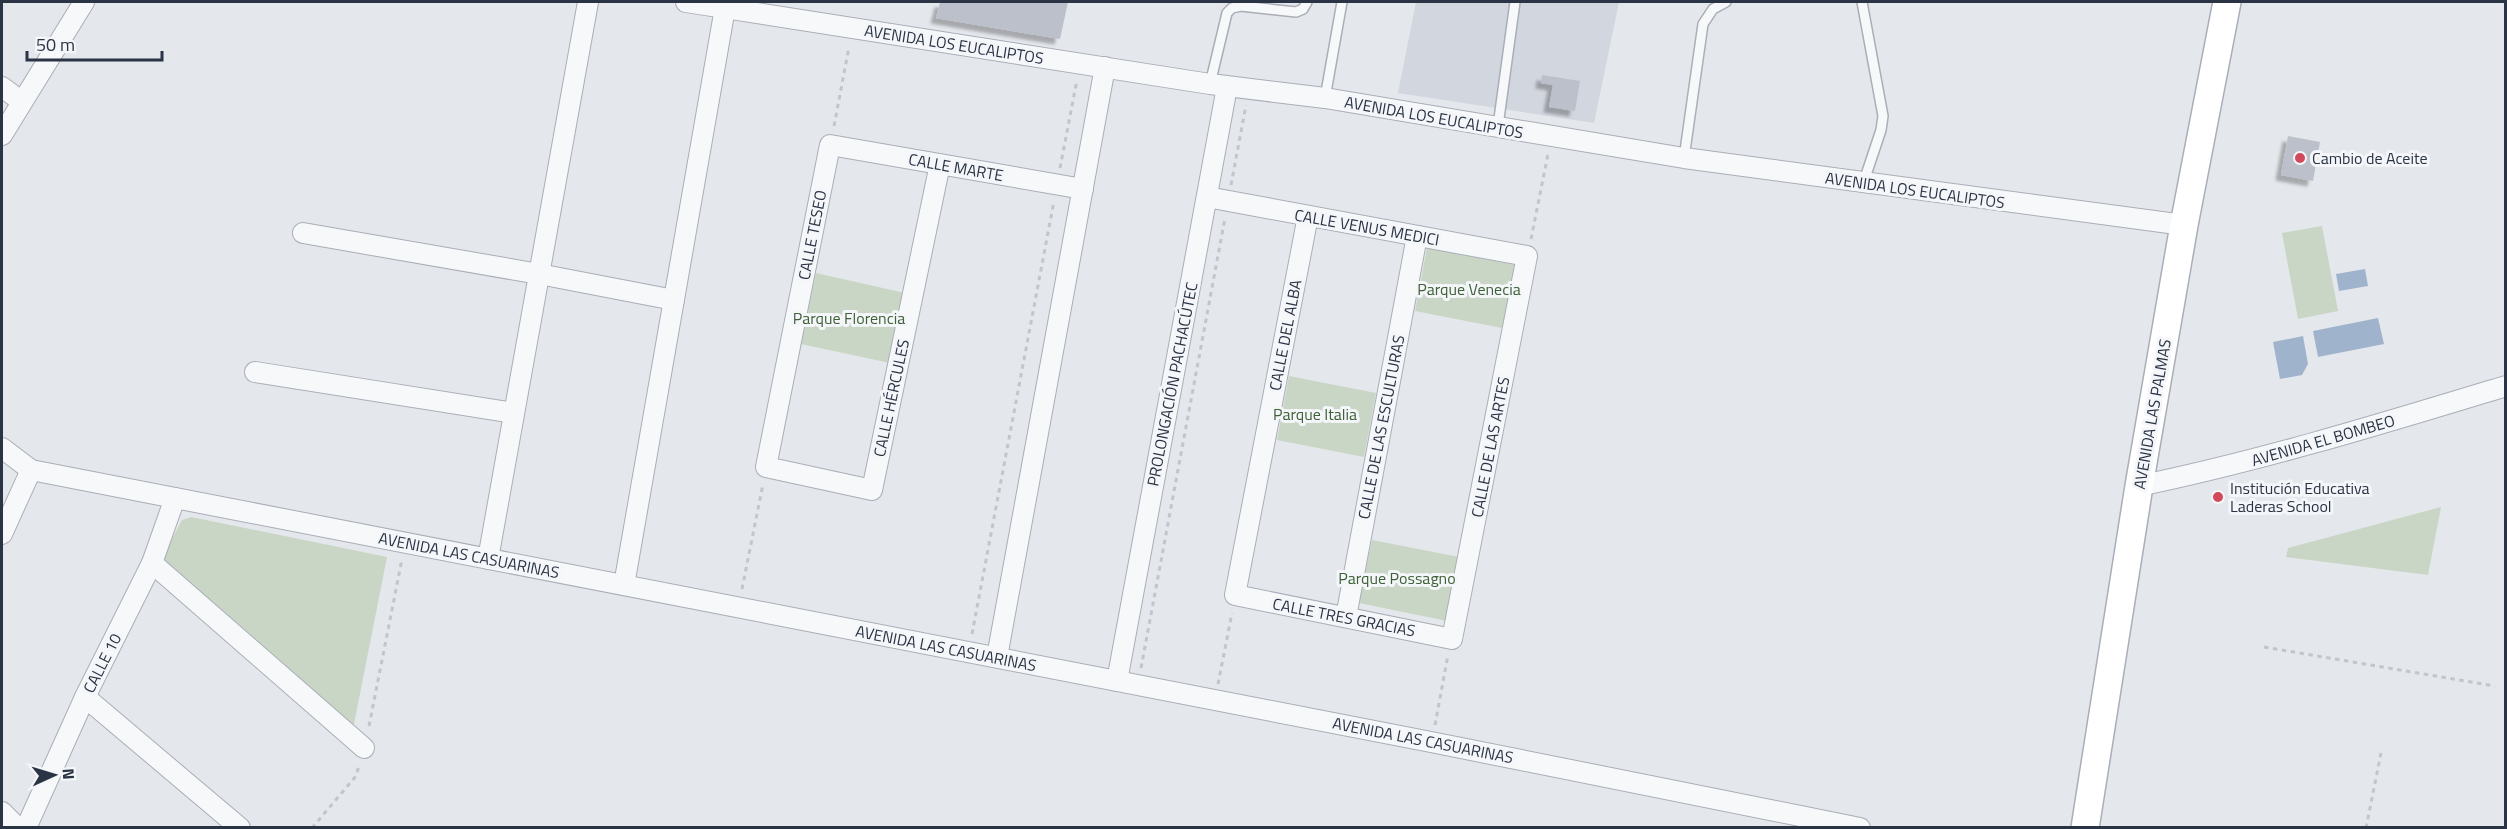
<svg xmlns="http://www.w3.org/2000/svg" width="2507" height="829" viewBox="0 0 2507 829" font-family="'Titillium Web',sans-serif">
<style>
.built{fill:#d2d6de}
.green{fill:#c9d6c5}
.water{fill:#9fb4cc}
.building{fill:#bbc0ca;filter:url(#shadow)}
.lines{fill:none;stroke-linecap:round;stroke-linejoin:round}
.lane-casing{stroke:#a9aeb7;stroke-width:12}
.street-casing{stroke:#a9aeb7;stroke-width:22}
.secondary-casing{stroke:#a9aeb7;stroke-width:30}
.path{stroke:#c2c5cb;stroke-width:3;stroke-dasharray:4.5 4.5;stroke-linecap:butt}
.lane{stroke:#f7f8fa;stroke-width:9}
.street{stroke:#f7f8fa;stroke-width:20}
.secondary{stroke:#fff;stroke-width:27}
.poi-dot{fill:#d1495b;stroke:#f4f6f9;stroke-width:2}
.labels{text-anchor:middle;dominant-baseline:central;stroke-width:6;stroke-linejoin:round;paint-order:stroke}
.street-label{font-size:16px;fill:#2b3445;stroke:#f4f6f9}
.poi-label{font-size:16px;fill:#2b3445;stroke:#f4f6f9;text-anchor:start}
.park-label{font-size:16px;fill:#3f6138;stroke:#f4f6f9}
</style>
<defs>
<filter id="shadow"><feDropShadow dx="-5.5" dy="5.5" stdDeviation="1.5" flood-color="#0004"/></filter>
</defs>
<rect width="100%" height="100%" fill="#e4e7ec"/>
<path class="built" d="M1416 2H1619L1594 123 1398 93Z"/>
<g class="green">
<path d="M2322 226 2338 311 2298 319 2282 233Z"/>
<path d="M1427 248 1515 265 1502 328 1415 311Z"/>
<path d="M816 273 905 293 890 363 801 344Z"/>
<path d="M1289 376 1376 393 1364 457 1277 440Z"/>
<path d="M2441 507 2428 575 2286 557 2288 548Z"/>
<path d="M191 517 387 557 354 724 348 722 166 567 162 557 182 520Z"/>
<path d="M1372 540 1459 557 1447 621 1359 603Z"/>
</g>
<g class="water">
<path d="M2365 269 2368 286 2339 291 2336 274Z"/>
<path d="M2378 318 2384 344 2318 357 2313 331Z"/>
<path d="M2303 336 2308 364 2302 375 2280 379 2273 342Z"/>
</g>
<g class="building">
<path d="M940 2H1068L1060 39 936 18Z"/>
<path d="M1542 75 1580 81 1575 111 1549 107 1553 85 1541 83Z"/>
<path d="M2288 136 2320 142 2313 181 2281 175Z"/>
</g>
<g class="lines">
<defs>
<g id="lane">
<path d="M1862 2 1883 116 1881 130 1863 184"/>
<path d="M1210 84 1227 13 1232 8 1241 6 1296 12 1303 9 1307 2"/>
<path d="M1325 98 1342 2"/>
<path d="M1498 126 1515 2"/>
<path d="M1684 158 1703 24 1713 9 1726 2"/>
</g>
<g id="street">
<path d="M686 2 1210 84 1325 98 1684 158 2184 225"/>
<path d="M2 87 21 101"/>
<path d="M2 135 84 2"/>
<path d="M940 164 872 490 766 467 830 145 1083 189"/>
<path d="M1207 197 1527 256 1452 639 1235 595 1308 216"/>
<path d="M303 233 539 274 674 300"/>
<path d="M255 372 514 413"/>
<path d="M2 448 31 470 1431 742 1860 828"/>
<path d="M2139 486C2264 460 2384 423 2506 386"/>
<path d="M2 534 31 470"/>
<path d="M488 559 588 2"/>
<path d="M152 563 364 748"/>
<path d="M624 585 725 8"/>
<path d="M1346 617 1417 236"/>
<path d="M997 657 1105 67"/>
<path d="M1117 681 1227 87"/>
<path d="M85 697 240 828"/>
<path d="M2 812 18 828"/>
<path d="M26 828 85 697 152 563 175 498"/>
</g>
<path id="secondary" d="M2085 828 2139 486 2184 225 2227 2"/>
</defs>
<use href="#lane" class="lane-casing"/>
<use href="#street" class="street-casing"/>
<use href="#secondary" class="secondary-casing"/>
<g class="path">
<path d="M834 126 849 47"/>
<path d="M1060 168 1077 80"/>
<path d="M1231 185 1246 105"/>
<path d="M1531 239 1548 154"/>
<path d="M742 589 763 484"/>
<path d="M972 634 1054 201"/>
<path d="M2264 647 2495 686"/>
<path d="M1141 668 1225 218"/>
<path d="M1218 684 1232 613"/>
<path d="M1435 725 1448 655"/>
<path d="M369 726 402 559"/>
<path d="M312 828 356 776 359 765"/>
<path d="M2366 828 2381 753"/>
</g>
<use href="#lane" class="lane"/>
<use href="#street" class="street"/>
<use href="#secondary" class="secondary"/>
</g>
<g class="poi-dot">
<circle cx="2300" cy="158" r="6"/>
<circle cx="2218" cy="497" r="6"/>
</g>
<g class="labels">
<g class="street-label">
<text transform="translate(954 44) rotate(9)">AVENIDA LOS EUCALIPTOS</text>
<text transform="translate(1434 117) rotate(10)">AVENIDA LOS EUCALIPTOS</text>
<text transform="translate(956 167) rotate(10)">CALLE MARTE</text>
<text transform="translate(1915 190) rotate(8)">AVENIDA LOS EUCALIPTOS</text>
<text transform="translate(1367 227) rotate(10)">CALLE VENUS MEDICI</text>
<text transform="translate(812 235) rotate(-79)">CALLE TESEO</text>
<text transform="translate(1285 335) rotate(-79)">CALLE DEL ALBA</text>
<text transform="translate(1172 384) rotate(-79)">PROLONGACIÓN PACHACÚTEC</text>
<text transform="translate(891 398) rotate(-78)">CALLE HÉRCULES</text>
<text transform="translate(2152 414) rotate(-80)">AVENIDA LAS PALMAS</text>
<text transform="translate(1381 427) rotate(-79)">CALLE DE LAS ESCULTURAS</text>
<text transform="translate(2323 440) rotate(-16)">AVENIDA EL BOMBEO</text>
<text transform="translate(1490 447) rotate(-79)">CALLE DE LAS ARTES</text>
<text transform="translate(469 555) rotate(11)">AVENIDA LAS CASUARINAS</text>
<text transform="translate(1344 617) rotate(11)">CALLE TRES GRACIAS</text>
<text transform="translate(946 648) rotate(11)">AVENIDA LAS CASUARINAS</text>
<text transform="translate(102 663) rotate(-63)">CALLE 10</text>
<text transform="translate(1423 740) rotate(11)">AVENIDA LAS CASUARINAS</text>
</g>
<g class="poi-label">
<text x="2312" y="158">Cambio de Aceite</text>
<text x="2230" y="488">Institución Educativa<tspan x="2230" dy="18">Laderas School</tspan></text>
</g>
<g class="park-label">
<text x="1469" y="289">Parque Venecia</text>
<text x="849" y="318">Parque Florencia</text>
<text x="1315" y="414">Parque Italia</text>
<text x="1397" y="578">Parque Possagno</text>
</g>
</g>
<rect width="2507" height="829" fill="none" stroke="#2b3445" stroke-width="6"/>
<g transform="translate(54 775) rotate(86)" stroke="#f4f6f9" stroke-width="4.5" paint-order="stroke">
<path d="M0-4.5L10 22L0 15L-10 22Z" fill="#2b3445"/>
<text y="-9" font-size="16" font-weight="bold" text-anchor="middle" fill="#2b3445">N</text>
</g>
<path d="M27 51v9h135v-9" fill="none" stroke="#2b3445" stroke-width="3"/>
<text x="36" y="51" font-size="18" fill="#2b3445" stroke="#f4f6f9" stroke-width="4.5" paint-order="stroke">50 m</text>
</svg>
